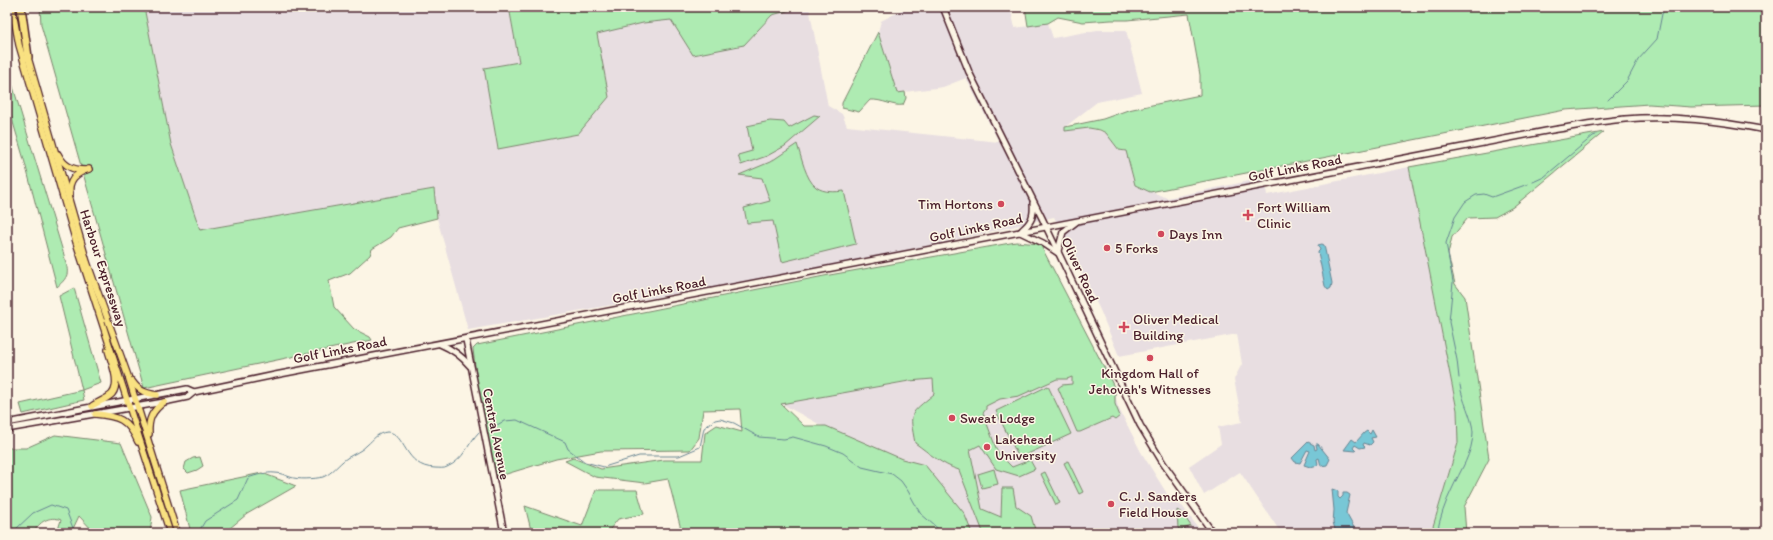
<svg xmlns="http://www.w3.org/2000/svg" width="1773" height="540" viewBox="0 0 1773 540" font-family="Itim,sans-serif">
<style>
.built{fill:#e8dee1}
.green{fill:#aeebb2;stroke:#7c856e}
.water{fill:#78c7d6;stroke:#668492}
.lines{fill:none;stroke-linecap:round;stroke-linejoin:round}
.stream{stroke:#668492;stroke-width:1}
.secondary-casing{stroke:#4a1f2b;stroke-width:8}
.primary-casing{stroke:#4a1f2b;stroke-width:8}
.highway-casing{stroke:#4a1f2b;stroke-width:10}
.secondary{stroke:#fcf5e5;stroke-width:5}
.primary{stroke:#f9e181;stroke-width:5.5}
.highway{stroke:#f9e181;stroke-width:7}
.poi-dot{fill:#d1495b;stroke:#fcf5e5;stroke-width:1.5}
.labels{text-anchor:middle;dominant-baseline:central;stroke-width:3;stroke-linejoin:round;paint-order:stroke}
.street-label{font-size:14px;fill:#4a1f2b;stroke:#fcf5e5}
.poi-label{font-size:14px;fill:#4a1f2b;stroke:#fcf5e5;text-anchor:start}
</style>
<rect width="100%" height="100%" fill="#fcf5e5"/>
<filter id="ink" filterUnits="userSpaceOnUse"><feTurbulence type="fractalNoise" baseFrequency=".025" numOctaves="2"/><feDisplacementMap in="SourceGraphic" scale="8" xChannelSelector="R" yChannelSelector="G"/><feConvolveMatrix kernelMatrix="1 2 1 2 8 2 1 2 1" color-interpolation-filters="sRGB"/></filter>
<g filter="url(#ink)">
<g class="built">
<path d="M144 7H509L519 62 484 68 498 149 609 97 596 34 643 23 671 20 744 45 772 15 809 7 828 106 842 114 847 126 999 142 966 78 943 87 897 93 878 32 881 21 908 7H1010L1015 28 1048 23 1053 38 1097 30H1126L1142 93 1097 102 1065 127V131L1089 128 1106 133 1119 150 1126 151 1135 185 1167 198 1264 178 1267 195 1409 167 1457 410 1458 443 1431 533H1281L1240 472 1204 495 1189 466 1221 444 1218 427 1242 422 1234 379 1242 364 1237 334 1119 356 1100 310 1054 217 941 243 743 282 468 330 437 218 434 189 200 230 171 144Z"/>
<path d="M1105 367 1116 390V399L1118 407 1141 452 1169 497 1183 507 1202 533H854L832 431 780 403 906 382 934 378Z"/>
</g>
<g class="green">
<path d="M40 7H144L171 144 200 230 434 189 437 218 398 228 391 237 372 249 370 255 350 273 329 281 334 307 354 329 370 337 372 340 144 388 41 25Z"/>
<path d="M509 7H803L772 15 744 45 693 55 671 20 643 23 597 34 609 97 578 134 498 149 484 68 519 62Z"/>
<path d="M1025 7H1766V105L1691 107 1649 104 1565 110 1150 192 1135 185 1126 151 1119 150 1106 133 1100 130 1089 128 1065 131V127L1103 119 1128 110 1200 95V75L1189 14 1127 20H1111L1083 22 1058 17 1048 23 1028 26Z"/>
<path d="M878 32 897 93 905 92 906 98 903 105C894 107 882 99 870 100L859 112 842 108V103Z"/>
<path d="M7 67 64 255C68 272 71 275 57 287L25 163 7 102Z"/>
<path d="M814 115 820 116 785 146 767 156 741 165 738 155 752 151 747 126 770 121 784 122 789 128Z"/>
<path d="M1604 132 1513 207 1495 217 1468 218 1452 237 1448 254 1455 284 1465 297 1489 459 1464 507 1466 533H1431L1458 443 1457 410 1409 167Z"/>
<path d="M797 144C801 156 806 180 816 187 824 193 836 192 844 191L856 244 782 262 773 221 747 223 744 208 770 201 762 178 739 175 770 162Z"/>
<path d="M1016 242 1040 244 1104 367 1115 389V404L1120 416 1115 420 1112 418 1080 432H1077L1058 388 1062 385 1072 384V377L1067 379H1057L1019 396 1000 399 986 406V409L983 413 996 448 1000 455 1012 467 1030 460 1035 469 1019 476 996 469 980 445 970 450 982 509 1001 517 1002 488H1013L1016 506 1031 516 1036 533H988L983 532 959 470C942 465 929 453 915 443 909 411 909 415 934 394L933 379 909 381 781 404 804 426H826L902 459 925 465 964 513 972 533H682L668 479 645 483 595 477 565 461 573 458 601 469 664 460H702L705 433 717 425 742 432 740 409 703 410 699 438 690 450 601 451 556 459 503 475 498 476 495 474 476 375 473 349 477 345 824 276Z"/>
<path d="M74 288 101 383 82 390 84 400 23 414 20 404 82 390 59 296Z"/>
<path d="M1048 386 1071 434 1019 458 996 411Z"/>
<path d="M55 435 121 443 152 517 150 533H95L79 516 71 533H57L61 520C50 515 38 522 34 533H7V448H26Z"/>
<path d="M200 457 203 466 197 470 188 473 184 469 186 462 193 458Z"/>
<path d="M1068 461 1083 492 1079 494 1064 463Z"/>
<path d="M994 469 998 484 982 488 978 474Z"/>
<path d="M1045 472 1060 503 1056 505 1041 474Z"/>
<path d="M262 473 296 486 247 514 224 533H191L180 490Z"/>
<path d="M596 490H637L644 514 618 519 607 533H540L531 530 525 506 582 526Z"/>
<path d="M1177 510 1182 513 1191 526 1180 530 1178 528Z"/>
</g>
<g class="water">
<path d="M1322 244 1324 245 1332 283 1331 288 1328 290 1325 286 1318 252 1320 250 1318 245Z"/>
<path d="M1372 430 1376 437 1371 438 1373 442 1370 445 1364 443 1363 445 1365 447 1360 448 1355 445 1353 448 1356 451 1344 450 1352 439 1356 442 1364 433 1367 431 1370 434Z"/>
<path d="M1308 442 1314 445 1315 450 1317 449 1316 444H1318L1330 459 1327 465 1321 466 1319 458 1317 459 1318 465 1310 467 1304 465 1310 451 1307 450 1300 463 1295 462 1292 458Z"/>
<path d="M1332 489 1338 491V497L1340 499 1343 496V493H1347L1350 495 1346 513 1357 533H1336L1333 522 1334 510Z"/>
</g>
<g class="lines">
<g class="stream">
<path d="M1608 100 1627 81 1638 60 1657 39 1662 14 1666 7"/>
<path d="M1533 182 1544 177 1593 136 1596 135"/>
<path d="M1459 378 1457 360 1449 322 1453 282 1446 243 1455 217 1465 202 1476 195 1484 194 1492 197 1528 184"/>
<path d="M490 429 504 421 517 420 565 442 568 449 585 462 604 467 639 456H679L700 447 704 428 715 420 720 419 734 423 759 437 784 439 793 437 826 446 843 453 862 467 892 474 901 481 908 491 920 513 943 533"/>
<path d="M7 530 16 529 33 513 51 505 66 510 73 528 72 533"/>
<path d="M198 533 205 521 238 500 248 478C256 475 267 472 275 473 281 473 284 475 290 477 298 480 314 479 323 477 333 473 338 464 347 458 353 454 362 451 367 445 374 439 377 433 387 432 406 432 403 467 435 468 439 468 444 469 447 467 464 460 468 443 479 432"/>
<path d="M1437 533C1440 518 1445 503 1452 489 1460 471 1473 453 1473 432 1472 416 1462 401 1460 385"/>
</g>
<defs>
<g id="secondary">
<path d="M943 7 969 72 1042 218 1140 425 1163 463 1213 533"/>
<path d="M1022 230C1032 222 1034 215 1033 203"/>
<path d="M1020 232 1043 243 1058 253"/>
<path d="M1058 251 1063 232 1076 222"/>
<path d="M466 340 504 533"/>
<path d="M440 344C452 349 461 355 470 366"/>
<path d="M7 423 187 389 194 392"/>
<path d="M7 429 164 402 188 397 194 392 275 375 1546 131C1572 127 1599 121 1625 119 1673 115 1719 121 1766 130"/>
</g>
<g id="primary">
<path d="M12 7 19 45 76 242 170 533"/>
<path d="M27 54 87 262 128 376 177 533"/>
<path d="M58 154C64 166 72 170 85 170"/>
<path d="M70 194C68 180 76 173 89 169"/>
<path d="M132 381C139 391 145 393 157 395"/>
<path d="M92 406C98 402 107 399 112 394 121 383 111 362 108 350"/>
<path d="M95 414C118 416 128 419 138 442"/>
<path d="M149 434C148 419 152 411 164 402"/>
</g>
<path id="highway" d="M21 7 28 57"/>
</defs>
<use href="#secondary" class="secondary-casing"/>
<use href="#primary" class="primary-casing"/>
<use href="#highway" class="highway-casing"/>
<use href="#secondary" class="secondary"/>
<use href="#primary" class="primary"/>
<use href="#highway" class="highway"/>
</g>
</g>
<g class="poi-dot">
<circle cx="1001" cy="204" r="4"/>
<path d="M1246 209h4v4h4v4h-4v4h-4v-4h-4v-4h4z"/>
<circle cx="1161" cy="234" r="4"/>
<circle cx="1107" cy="248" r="4"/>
<path d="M1122 321h4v4h4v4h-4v4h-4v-4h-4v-4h4z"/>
<circle cx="1150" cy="358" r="4"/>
<circle cx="952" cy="418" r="4"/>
<circle cx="987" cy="447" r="4"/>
<circle cx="1111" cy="504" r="4"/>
</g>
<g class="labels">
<g class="street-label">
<text transform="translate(1295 168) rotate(-11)">Golf Links Road</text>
<text transform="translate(976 228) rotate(-12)">Golf Links Road</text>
<text transform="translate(103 268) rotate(72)">Harbour Expressway</text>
<text transform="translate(1080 270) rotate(65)">Oliver Road</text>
<text transform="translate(659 290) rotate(-11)">Golf Links Road</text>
<text transform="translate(340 350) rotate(-11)">Golf Links Road</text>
<text transform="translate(496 434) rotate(79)">Central Avenue</text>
</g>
<g class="poi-label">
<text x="993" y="204" text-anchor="end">Tim Hortons</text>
<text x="1257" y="207">Fort William<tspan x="1257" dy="16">Clinic</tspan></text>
<text x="1169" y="234">Days Inn</text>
<text x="1115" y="248">5 Forks</text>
<text x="1133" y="319">Oliver Medical<tspan x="1133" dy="16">Building</tspan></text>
<text x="1150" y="373" text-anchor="middle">Kingdom Hall of<tspan x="1150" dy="16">Jehovah's Witnesses</tspan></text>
<text x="960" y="418">Sweat Lodge</text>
<text x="995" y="439">Lakehead<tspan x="995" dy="16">University</tspan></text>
<text x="1119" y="496">C. J. Sanders<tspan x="1119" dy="16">Field House</tspan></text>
</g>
</g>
<rect width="1773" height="540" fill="none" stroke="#fcf5e5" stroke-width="24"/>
<rect x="12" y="12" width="1749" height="516" fill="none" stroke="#4a1f2b" stroke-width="1.5" filter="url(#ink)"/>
</svg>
